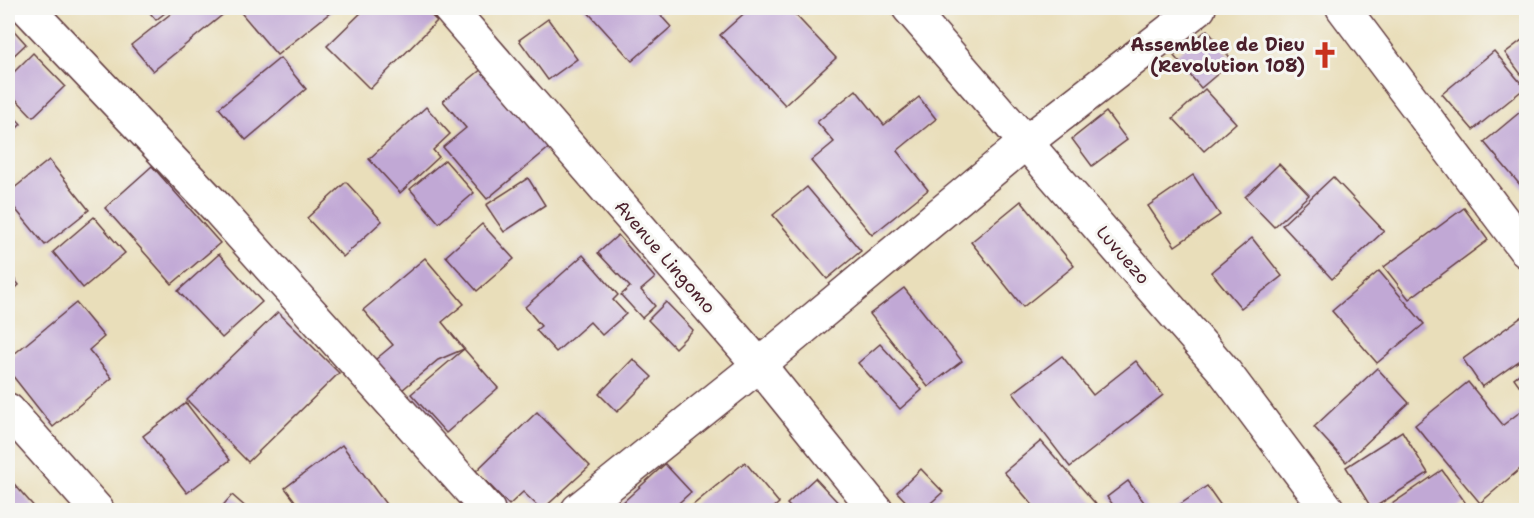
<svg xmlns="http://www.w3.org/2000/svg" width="1534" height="518" viewBox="0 0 1534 518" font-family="'Shantell Sans',sans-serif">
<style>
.building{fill:#c1a8d5}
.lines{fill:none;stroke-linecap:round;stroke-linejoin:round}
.minor-casing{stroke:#623c40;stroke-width:36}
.minor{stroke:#fff;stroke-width:33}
.labels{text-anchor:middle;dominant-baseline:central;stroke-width:6;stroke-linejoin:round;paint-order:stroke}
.poi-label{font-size:18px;font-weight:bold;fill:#4a1f2b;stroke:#f6f6f2;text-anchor:end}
.street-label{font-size:18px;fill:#4a1f2b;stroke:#f6f6f2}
</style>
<rect width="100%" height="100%" fill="#f6f6f2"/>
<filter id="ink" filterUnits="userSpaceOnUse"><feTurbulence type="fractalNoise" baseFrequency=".0167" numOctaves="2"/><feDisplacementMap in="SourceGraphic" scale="12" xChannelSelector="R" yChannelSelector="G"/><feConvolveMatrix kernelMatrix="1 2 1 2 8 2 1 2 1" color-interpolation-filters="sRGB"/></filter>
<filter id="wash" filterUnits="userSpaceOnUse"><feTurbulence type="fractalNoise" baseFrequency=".008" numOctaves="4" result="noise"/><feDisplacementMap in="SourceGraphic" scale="24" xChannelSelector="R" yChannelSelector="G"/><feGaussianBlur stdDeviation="1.35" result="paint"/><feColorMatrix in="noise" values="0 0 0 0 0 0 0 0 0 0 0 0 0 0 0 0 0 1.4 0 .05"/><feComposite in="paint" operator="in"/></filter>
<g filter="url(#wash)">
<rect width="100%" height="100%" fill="#e9deba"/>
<g id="blocks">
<g class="building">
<path d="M146 8H171L156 20Z"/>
<path d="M178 8H231L153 71 131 45Z"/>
<path d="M237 8H336L277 55Z"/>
<path d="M366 8H423L437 21 370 89 327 46Z"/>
<path d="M584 8H654L671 27 632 61Z"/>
<path d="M750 8H789L836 58 785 105 720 35Z"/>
<path d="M548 19 577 59 548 80 519 40Z"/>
<path d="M8 24 26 44 8 61Z"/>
<path d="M1207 30 1233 61 1201 88 1174 56Z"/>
<path d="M1526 37V81L1505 53Z"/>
<path d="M1494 51 1525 88 1473 130 1442 94Z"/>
<path d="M33 53 65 86 33 117 8 91V78Z"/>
<path d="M280 58 306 89 246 140 219 108Z"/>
<path d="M483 68 550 147 487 199 443 147 466 128 443 101Z"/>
<path d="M1205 89 1236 123 1204 151 1173 118Z"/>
<path d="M856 90 884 125 919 97 936 119 897 151 928 190 872 235 811 161 834 142 817 122Z"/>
<path d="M426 107 450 134 433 150 439 157 400 193 369 159Z"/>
<path d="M1526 107V192L1484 142Z"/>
<path d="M8 110 21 124 8 137Z"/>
<path d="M1106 112 1127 140 1092 166 1072 139Z"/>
<path d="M49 160 89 210 45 245 8 200V193Z"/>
<path d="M445 160 474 193 439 223 410 189Z"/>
<path d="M1279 164 1309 195 1274 227 1245 197Z"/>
<path d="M152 166 220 243 172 284 105 208Z"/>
<path d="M1193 175 1220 215 1175 246 1148 206Z"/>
<path d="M1333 177 1384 231 1332 279 1282 225Z"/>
<path d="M528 178 545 205 504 232 486 205Z"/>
<path d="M346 182 382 221 343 257 307 218Z"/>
<path d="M807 187 861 251 827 279 773 215Z"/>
<path d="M1021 201 1074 266 1023 307 971 242Z"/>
<path d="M1464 208 1488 240 1409 299 1384 267Z"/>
<path d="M94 217 125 253 83 288 53 252Z"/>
<path d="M482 224 514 259 477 291 446 256Z"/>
<path d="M618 235 655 278 641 290 655 306 642 318 621 295 630 287 598 253Z"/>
<path d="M1252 238 1282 276 1241 308 1211 272Z"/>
<path d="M219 254 262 302 222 338 178 291Z"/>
<path d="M583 255 618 295 613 300 626 314 602 335 590 322 556 352 536 330 541 326 525 307Z"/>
<path d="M425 258 464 304 442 322 464 349 438 360 396 395 370 364 393 345 363 310Z"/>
<path d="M8 271 19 285 8 295Z"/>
<path d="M1379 271 1424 324 1377 363 1332 311Z"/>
<path d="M904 288 962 361 928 387 870 314Z"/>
<path d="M666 302 693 330 675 348 648 320Z"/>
<path d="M76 303 104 337 89 350 112 378 53 427 8 370V359Z"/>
<path d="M278 312 339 373 248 462 187 400Z"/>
<path d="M1526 314V356L1482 387 1463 359Z"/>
<path d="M880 344 922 390 900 409 858 363Z"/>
<path d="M464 349 498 388 446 433 411 394Z"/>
<path d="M1062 356 1093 395 1136 361 1163 395 1070 467 1013 393Z"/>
<path d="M633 359 652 377 617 412 599 394Z"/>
<path d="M1377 368 1409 403 1346 462 1314 427Z"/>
<path d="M1526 369V395L1514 378Z"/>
<path d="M1468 382 1503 425 1520 412 1526 419V464L1480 503 1415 425Z"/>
<path d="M186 403 230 460 187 493 143 436Z"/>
<path d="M537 412 590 466 542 510 523 492 509 505 476 471Z"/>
<path d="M1402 431 1428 473 1372 509 1346 467Z"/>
<path d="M1041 441 1101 510H1037L1004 472Z"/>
<path d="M342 445 388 507 383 510H302L285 488Z"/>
<path d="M745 462 779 503 771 510H687Z"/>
<path d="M665 464 691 492 671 510H627L621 504Z"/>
<path d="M921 469 943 492 923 510H914L897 492Z"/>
<path d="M1442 470 1465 502 1453 510H1397L1392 504Z"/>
<path d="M8 477 37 510H8Z"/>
<path d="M815 478 845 510H793L787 504Z"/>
<path d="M1128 481 1150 510H1117L1107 497Z"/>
<path d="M1207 486 1224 510H1172Z"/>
<path d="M232 495 249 510H219Z"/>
</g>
</g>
</g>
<g filter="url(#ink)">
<use href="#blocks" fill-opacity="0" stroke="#623c40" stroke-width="1.5"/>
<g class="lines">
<defs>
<g id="minor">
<path d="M27 8 216 207 488 510"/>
<path d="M449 8 759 365 876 510"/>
<path d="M909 8 1224 371 1328 510"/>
<path d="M1343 8 1526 251"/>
<path d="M8 410 97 510"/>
<path d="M578 510 759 365 1025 143 1199 8"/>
</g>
</defs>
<use href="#minor" class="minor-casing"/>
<use href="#minor" class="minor"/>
</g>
</g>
<defs>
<symbol id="church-bare" viewBox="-9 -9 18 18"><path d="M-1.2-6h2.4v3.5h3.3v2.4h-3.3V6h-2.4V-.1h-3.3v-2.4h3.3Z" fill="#c8321e" stroke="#f6f6f2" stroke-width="2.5" paint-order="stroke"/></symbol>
</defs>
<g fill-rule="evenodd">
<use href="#church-bare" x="1306" y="36" width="38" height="38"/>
</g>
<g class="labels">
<g class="poi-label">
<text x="1305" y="45">Assemblee de Dieu<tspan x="1305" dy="21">(Revolution 108)</tspan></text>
</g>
<g class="street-label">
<text transform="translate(1123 255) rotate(49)">Luvuezo</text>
<text transform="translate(665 257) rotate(49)">Avenue Lingomo</text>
</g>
</g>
<rect width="1534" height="518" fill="none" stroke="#f6f6f2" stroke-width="30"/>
</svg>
